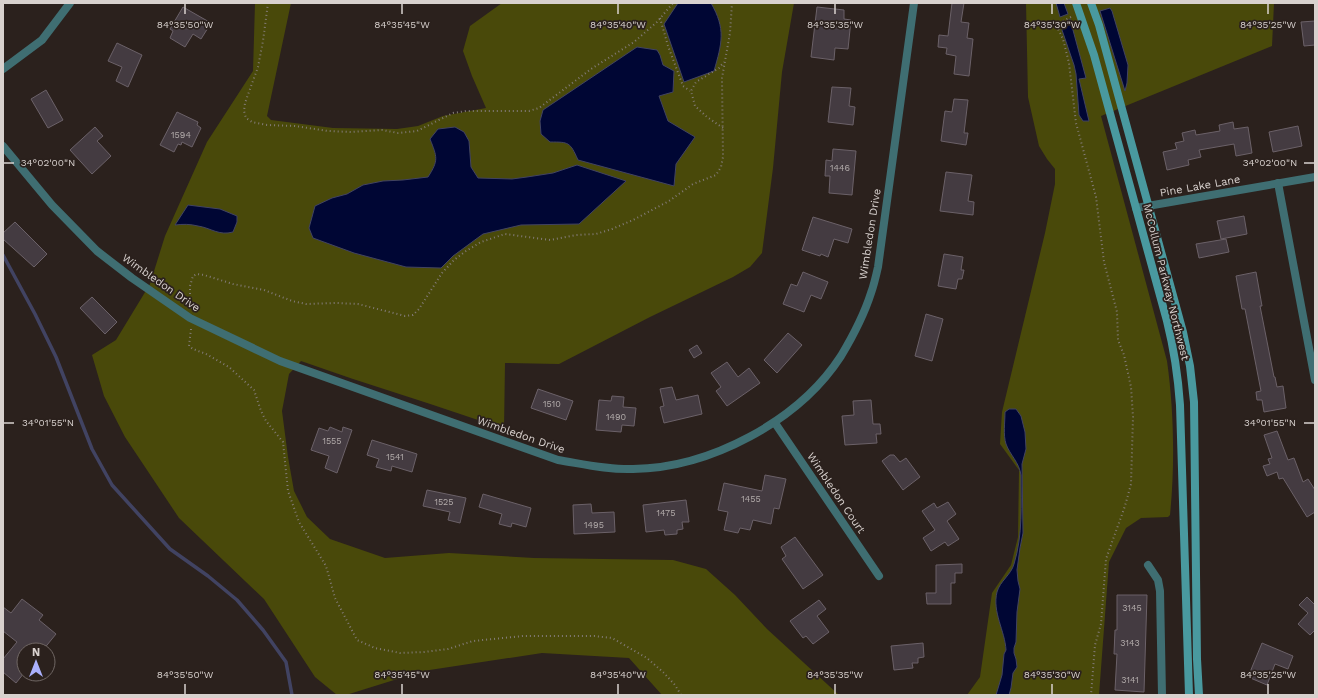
<svg xmlns="http://www.w3.org/2000/svg" width="1318" height="698" viewBox="0 0 1318 698" font-family="'Work Sans',sans-serif">
<style>
.green{fill:#49490a}
.water{fill:#000634;stroke:#414362}
.lines{fill:none;stroke-linecap:round;stroke-linejoin:round}
.stream{stroke:#414362;stroke-width:3.5}
.building{fill:#443b41;stroke:#6b6168}
.path{stroke:#837b77;stroke-width:2;stroke-dasharray:1 3;stroke-linecap:butt}
.street{stroke:#3f6e72;stroke-width:8}
.secondary{stroke:#49999f;stroke-width:8}
.ticks{fill:none;stroke:#d8d1ce;stroke-width:1.5}
.labels{text-anchor:middle;dominant-baseline:central;stroke-width:3.5;stroke-linejoin:round;paint-order:stroke}
.number-label{font-size:9px;fill:#b3acab}
.street-label{font-size:11px;fill:#d8d1ce;stroke:#2b211d}
.ticks-label{font-size:10px;text-anchor:middle;fill:#d8d1ce;stroke:#2b211d;stroke-width:3.5;stroke-linejoin:round;paint-order:stroke}
</style>
<rect width="100%" height="100%" fill="#2b211d"/>
<g class="green">
<path d="M255 3H291L267 116 271 120 333 128 397 129 418 126 443 116 486 108 472 76 463 51 470 26 502 3H794L782 72 773 168 762 253 750 267 733 277 650 317 559 364 505 363 504 429C437 405 368 385 301 361L289 374 282 411 288 457 294 491 307 517 330 539 385 558 449 553 534 558 673 560 706 569 735 595 767 629 839 695H662L629 658 542 653 423 671 346 695H337L315 677 264 599 179 518 125 437 104 396 92 355 116 340 150 284 165 236 207 142 253 71Z"/>
<path d="M1026 3H1274L1272 46 1101 116 1167 361C1174 410 1175 466 1170 515L1168 517 1141 518 1126 528 1109 562 1099 695H967L980 677 992 593 1011 565 1018 537 1019 470 1000 444 1002 412 1045 233 1055 184V169L1047 159 1039 146 1028 97Z"/>
</g>
<g class="water">
<path d="M678 3H711C726 29 722 43 714 71L684 82 664 24Z"/>
<path d="M1056 3H1064L1068 14 1060 17Z"/>
<path d="M1110 8 1112 11 1128 65 1127 83 1125 91 1100 11Z"/>
<path d="M1070 19 1086 78 1079 79 1089 121H1083L1079 115 1076 74 1074 65 1062 30 1063 24Z"/>
<path d="M637 47 657 50 660 55 663 65 674 71 673 92 659 96 668 121 695 137 676 164 674 186 578 160C570 142 569 142 550 142L541 134 540 121 543 110Z"/>
<path d="M455 127 464 132 469 141 471 167 478 178 512 179 527 177 553 173 577 165 626 181 579 224 521 225 483 234 453 256 441 268 406 267 354 253 313 238 309 228 315 206 332 198 347 194 363 185 383 181 403 180 428 177C439 160 437 157 430 139L438 129Z"/>
<path d="M188 205 220 209 237 216V222L233 232C219 236 211 228 198 226 190 224 183 224 175 225Z"/>
<path d="M1009 409H1016L1021 416 1025 432 1026 449 1022 464 1023 533 1020 548 1017 570 1018 581 1020 589 1017 612 1016 642 1014 648V653L1016 659 1017 667 1013 673 1011 688 1009 695H996L1002 675 1004 654 1006 650C1005 631 992 612 997 592 1000 581 1011 575 1014 564 1023 535 1021 504 1021 475 1019 462 1010 455 1006 444 1003 435 1005 422 1005 412Z"/>
</g>
<g class="lines">
<path class="stream" d="M3 255 35 314 56 357 92 449 112 485 170 549 208 576 237 600 263 630 286 662 292 695"/>
</g>
<g class="building">
<path d="M952 3H964L961 22 969 23 967 38 973 39 969 76 954 74 956 56 946 54 947 48 938 47 939 35 948 36Z"/>
<path d="M183 7 211 23 201 39 193 34 185 47 170 38 173 31 170 29Z"/>
<path d="M817 7 844 10V19L851 20 848 49 835 48 834 60 811 57Z"/>
<path d="M1315 21V45L1304 46 1301 22Z"/>
<path d="M117 43 142 55 128 87 116 81 122 67 108 61Z"/>
<path d="M832 87 851 88 849 106 855 107 853 125 828 122Z"/>
<path d="M46 90 63 120 48 128 31 99Z"/>
<path d="M954 99 968 100 964 133H968L966 145 941 141 945 111 952 112Z"/>
<path d="M177 112 198 122 197 125 201 128 192 147 182 142 181 145 178 144 174 152 160 145Z"/>
<path d="M1233 122 1234 129 1248 127 1252 153 1236 156 1234 144 1199 150 1201 157 1188 160 1189 165 1167 170 1163 152 1177 149 1175 143 1184 141 1182 133 1195 130 1196 135 1220 131 1219 125Z"/>
<path d="M1298 126 1302 146 1273 152 1269 132Z"/>
<path d="M95 127 103 136 97 141 111 156 92 174 70 150Z"/>
<path d="M833 149 856 151 852 195 829 193 830 176H825L826 160 832 161Z"/>
<path d="M946 172 972 175 968 201 974 202 973 215 940 211Z"/>
<path d="M1244 216 1247 234 1221 239 1217 221Z"/>
<path d="M813 217 852 229 848 243 834 239 828 257 821 254 820 256 802 250Z"/>
<path d="M15 222 47 254 34 267 3 239V233Z"/>
<path d="M1226 239 1229 252 1199 258 1196 244Z"/>
<path d="M944 254 963 257 961 270H964L962 279H958L956 289 938 286Z"/>
<path d="M803 272 828 282 821 299 811 295 804 312 783 304 791 284 797 286Z"/>
<path d="M1256 272 1262 306H1260L1274 377H1275L1277 387 1283 386 1286 408 1264 412 1262 400H1257L1256 392 1261 391 1245 309H1242L1236 276Z"/>
<path d="M92 297 117 322 105 334 80 308Z"/>
<path d="M926 314 943 319 932 361 915 356Z"/>
<path d="M788 333 802 345 777 373 764 360Z"/>
<path d="M697 345 702 353 694 358 689 350Z"/>
<path d="M727 362 738 377 749 368 760 383 727 406 716 391 721 387 711 373Z"/>
<path d="M672 387 676 400 698 395 702 414 664 423 660 407 664 406 660 389Z"/>
<path d="M538 389 573 401 566 420 531 408Z"/>
<path d="M612 396 624 397 623 407 636 408 634 426 622 425 621 432 596 430 599 400 611 401Z"/>
<path d="M871 400 873 424H880L881 434H876L877 443 845 445 842 416 854 415 853 401Z"/>
<path d="M330 427 342 432 343 427 352 430 337 473 325 468 329 456 311 450 319 428 328 431Z"/>
<path d="M1277 431 1288 460 1294 458 1303 482 1308 479 1315 490V512L1307 517 1283 478 1279 479 1277 472 1267 476 1263 466 1270 464 1268 459 1272 458 1264 435Z"/>
<path d="M372 440 417 454 412 472 392 466 391 471 376 467 379 459 367 455Z"/>
<path d="M890 455H894L900 462 906 458 920 477 903 490 882 461Z"/>
<path d="M765 475 786 479 779 509 774 508 771 524 753 520 750 530 740 528 738 533 724 530 728 512 718 510 724 483 762 491Z"/>
<path d="M427 490 466 498 460 523 448 520 450 512 423 506Z"/>
<path d="M483 494 531 508 526 527 512 523 511 527 499 524 502 514 479 507Z"/>
<path d="M686 500 689 522H682L683 529 677 530V534L665 535 664 530 646 532 643 505Z"/>
<path d="M948 502 956 514 947 521 959 539 948 546 945 542 931 551 923 538 935 530 922 511 934 503 937 508Z"/>
<path d="M591 504 592 513 614 512 615 532 574 534 573 505Z"/>
<path d="M795 537 823 575 803 589 782 559 786 556 781 547Z"/>
<path d="M962 564V573H955V583H951V604H927L926 593H936V565Z"/>
<path d="M1117 595H1147L1144 692 1115 690 1117 654H1114L1115 630H1117Z"/>
<path d="M1307 597 1315 605V630L1310 635 1298 624 1308 613 1299 605Z"/>
<path d="M22 599 43 615 39 620 56 634 43 650H24V673L16 683 3 672V659L17 642 3 631V607L11 613Z"/>
<path d="M819 600 826 609 817 616 829 632 813 644 806 636 803 638 790 621Z"/>
<path d="M923 643 924 657 918 658V663H912L913 668 894 670 891 646Z"/>
<path d="M1262 643 1293 656 1288 669 1275 664 1267 685 1248 677Z"/>
</g>
<g class="lines">
<g class="path">
<path d="M268 3 263 41 258 67 245 103 244 111 246 118 252 122 267 125 295 126 328 131 351 132 382 130 398 133 417 131 453 113 466 111H529L539 108 591 69 634 42 657 22 673 3"/>
<path d="M1071 17 1059 23 1058 29 1063 39 1069 63 1076 123 1096 197 1104 262 1117 312 1118 340 1124 355 1131 387 1133 417 1131 484 1125 506 1106 559 1101 624 1095 645 1091 695"/>
<path d="M660 18 668 46 683 86 690 91"/>
<path d="M723 128 707 117 695 106 691 91 696 82 719 68 724 62"/>
<path d="M190 306V286L193 276 197 274 204 275 233 284 264 290 292 301 306 304 337 303 358 304 405 316 413 315 419 309 442 273 454 260 466 251 481 242 505 234 550 240 576 235 596 234 612 229 633 220 669 201 693 184 716 175 721 167 723 157 722 78 730 33 732 3"/>
<path d="M191 329 189 346 193 349 206 354 229 367 254 390 261 411 266 421 283 442 288 491 299 522 326 566 335 598 357 640 375 648 400 653 424 652 448 649 473 641 523 636H594L612 638 647 658 664 673 675 685 681 695"/>
</g>
<g class="street">
<path d="M3 69 42 40 70 3"/>
<path d="M3 146 52 205 97 251 132 278 190 318 280 361 558 460C583 464 608 470 633 469 710 468 799 421 841 356 853 336 864 315 871 293 874 285 876 276 878 267L914 3"/>
<path d="M1278 183 1315 380"/>
<path d="M1136 208 1315 177"/>
<path d="M775 423 879 576"/>
<path d="M1148 565 1158 580 1160 591 1162 695"/>
</g>
<g class="secondary">
<path d="M1076 3 1094 55 1167 321C1174 349 1178 376 1180 405L1189 695"/>
<path d="M1091 3 1099 25 1183 332 1190 366 1194 402 1197 659 1199 695"/>
</g>
</g>
<path class="ticks" d="M185 4V14M402 4V14M618 4V14M835 4V14M1052 4V14M1268 4V14M4 163H14M1304 163H1314M4 423H14M1304 423H1314M185 684V694M402 684V694M618 684V694M835 684V694M1052 684V694M1268 684V694"/>
<g class="labels">
<g class="number-label">
<text x="181" y="135">1594</text>
<text x="840" y="168">1446</text>
<text x="552" y="404">1510</text>
<text x="616" y="417">1490</text>
<text x="332" y="441">1555</text>
<text x="395" y="457">1541</text>
<text x="751" y="499">1455</text>
<text x="444" y="502">1525</text>
<text x="666" y="513">1475</text>
<text x="594" y="525">1495</text>
<text x="1132" y="608">3145</text>
<text x="1130" y="643">3143</text>
<text x="1130" y="680">3141</text>
</g>
<g class="street-label">
<text transform="translate(1200 186) rotate(-10)">Pine Lake Lane</text>
<text transform="translate(870 234) rotate(-81)">Wimbledon Drive</text>
<text transform="translate(1166 282) rotate(76)">McCollum Parkway Northwest</text>
<text transform="translate(161 283) rotate(35)">Wimbledon Drive</text>
<text transform="translate(521 435) rotate(19)">Wimbledon Drive</text>
<text transform="translate(836 493) rotate(56)">Wimbledon Court</text>
</g>
</g>
<g class="ticks-label">
<text x="185" y="28">84°35'50"W</text>
<text x="402" y="28">84°35'45"W</text>
<text x="618" y="28">84°35'40"W</text>
<text x="835" y="28">84°35'35"W</text>
<text x="1052" y="28">84°35'30"W</text>
<text x="1268" y="28">84°35'25"W</text>
<text x="48" y="166">34°02'00"N</text>
<text x="1270" y="166">34°02'00"N</text>
<text x="48" y="426">34°01'55"N</text>
<text x="1270" y="426">34°01'55"N</text>
<text x="185" y="678">84°35'50"W</text>
<text x="402" y="678">84°35'45"W</text>
<text x="618" y="678">84°35'40"W</text>
<text x="835" y="678">84°35'35"W</text>
<text x="1052" y="678">84°35'30"W</text>
<text x="1268" y="678">84°35'25"W</text>
</g>
<rect width="1318" height="698" fill="none" stroke="#d8d1ce" stroke-width="8"/>
<g transform="translate(36 662)"><circle r="19" fill="#2b211d" stroke="#706764"/>
<path d="M0-3L7 15L0 10L-7 15Z" fill="#aab0fc"/>
<text y="-6" font-size="11" font-weight="bold" text-anchor="middle" fill="#d8d1ce">N</text>
</g>
</svg>
